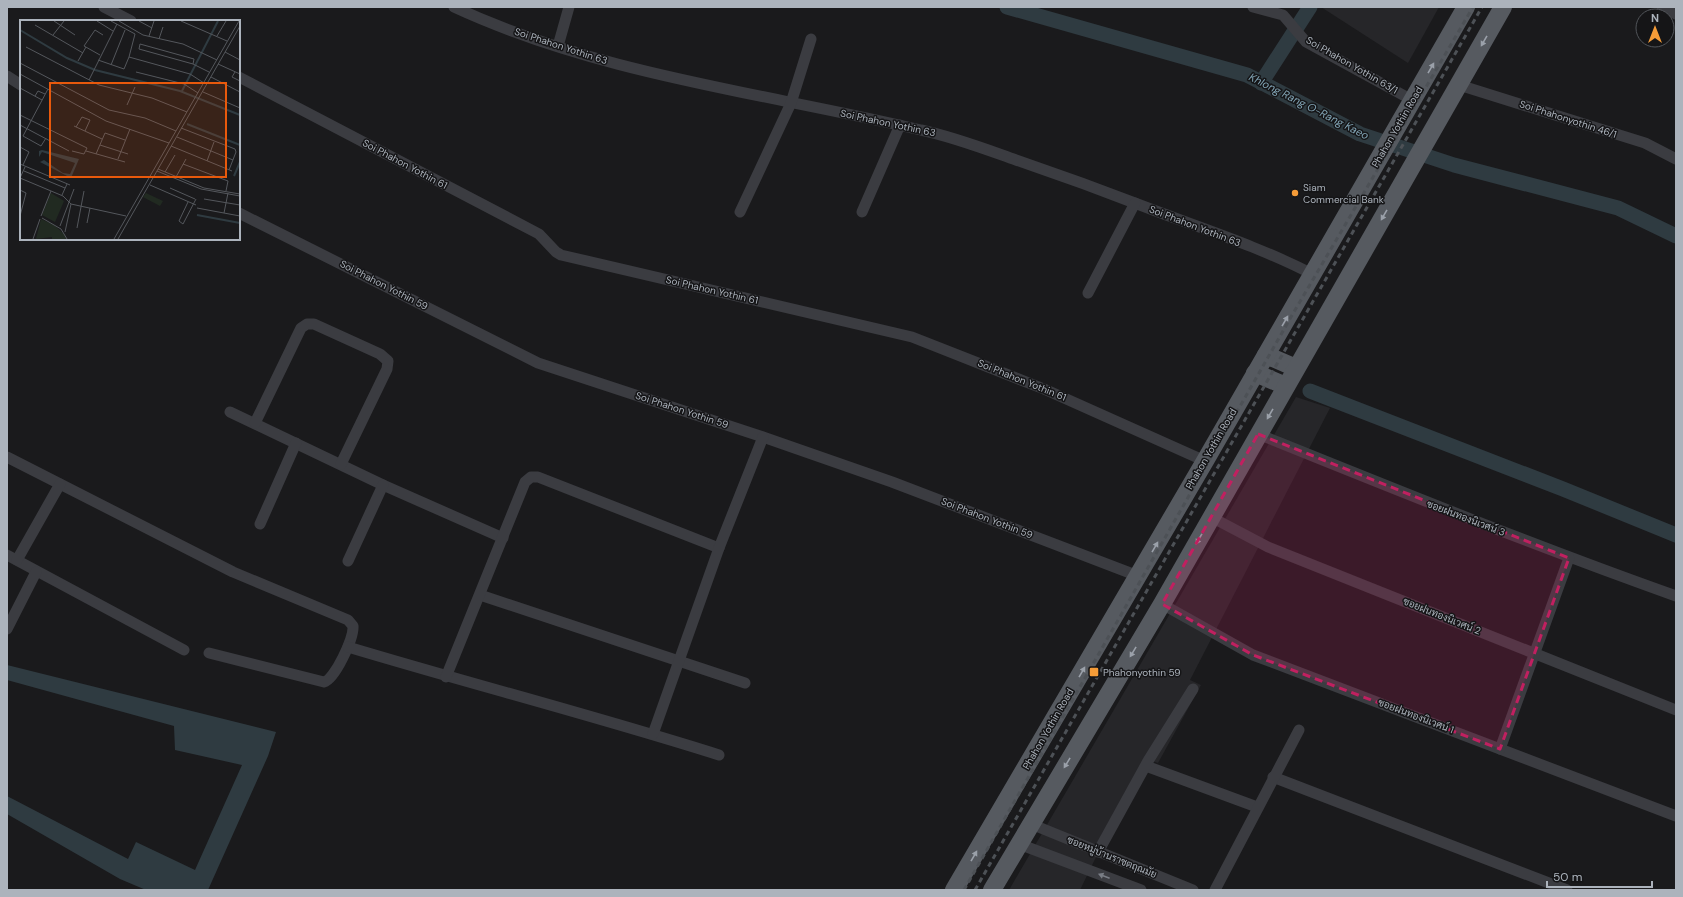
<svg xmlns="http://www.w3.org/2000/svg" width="1683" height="897" viewBox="0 0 1683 897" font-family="'DM Sans',Sarabun,sans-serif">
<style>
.built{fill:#262629}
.water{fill:#2f3b41}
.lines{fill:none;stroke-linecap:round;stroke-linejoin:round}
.canal{stroke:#2f3b41;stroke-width:15}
.minor{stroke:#3b3c41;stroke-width:11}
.primary{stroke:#565a60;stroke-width:18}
.rail{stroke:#4d5156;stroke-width:3;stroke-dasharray:5 4;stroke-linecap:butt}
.oneway{fill:#9ba1aa}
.oneway2{fill:#797d85}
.marked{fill:#c12060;fill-opacity:0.2;stroke:#c12060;stroke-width:3;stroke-dasharray:8 5;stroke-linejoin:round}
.poi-dot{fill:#f59c38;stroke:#151517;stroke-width:1.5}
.labels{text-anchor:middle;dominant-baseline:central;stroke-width:3;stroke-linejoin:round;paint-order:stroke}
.street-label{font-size:10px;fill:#acb3bc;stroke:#151517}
.poi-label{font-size:10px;fill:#acb3bc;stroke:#151517;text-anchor:start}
.water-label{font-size:11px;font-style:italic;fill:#83a6b7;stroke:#151517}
.inset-river{fill:none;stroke:#2f3b41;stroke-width:2}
.inset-road{fill:none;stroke:#54575c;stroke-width:1}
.view{fill:#e8590c;fill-opacity:0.15;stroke:#e8590c;stroke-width:2}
.inset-edge{fill:none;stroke:#acb3bc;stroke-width:2}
</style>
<rect width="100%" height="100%" fill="#1a1a1c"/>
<g class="built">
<path d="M1321 7H1439L1408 63Z"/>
<path d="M1296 397 1330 408 1190 680 1201 685 1158 763 1144 758 1080 890H1009Z"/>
</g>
<path class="water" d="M7 665 276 732 268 756 208 890H146L120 879 7 814V796L128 859 136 842 195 870 242 765 175 750 174 726 7 680Z"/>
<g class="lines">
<g class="canal">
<path d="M1007 7 1247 75 1360 134 1454 165 1618 208 1676 236"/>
<path d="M1261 83 1310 7"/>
<path d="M1310 391 1563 489 1676 535"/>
</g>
<g class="minor">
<path d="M104 7 131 21"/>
<path d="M454 7C601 75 765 93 921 130 954 137 985 149 1016 160 1060 175 1104 191 1148 208 1203 229 1260 247 1312 274"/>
<path d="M1253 7 1283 15 1306 42 1412 100"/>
<path d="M1662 7 1676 14"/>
<path d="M558 46 569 7"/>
<path d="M7 76 21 85"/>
<path d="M239 77 539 234 556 252 561 255 912 337 1044 389 1205 461"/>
<path d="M1459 85 1645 143 1676 159"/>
<path d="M740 212 791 103 811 39"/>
<path d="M862 212 900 125"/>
<path d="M239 213 538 363 763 437 892 482 1138 576"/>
<path d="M1088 293 1135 203"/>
<path d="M230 412 383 485 503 538"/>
<path d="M255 423 301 328 307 324H314L380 354 388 361 387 369 341 464"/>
<path d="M1258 434C1397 490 1535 546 1676 596"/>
<path d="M7 457 233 572 348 620 353 626C354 638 335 679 324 682L209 653"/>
<path d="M1211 517 1268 547 1676 710"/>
<path d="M260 524 296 443"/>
<path d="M7 555 184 650"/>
<path d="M17 560 60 484"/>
<path d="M348 561 383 485"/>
<path d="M480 595 745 683"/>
<path d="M1162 604 1253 655 1676 816"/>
<path d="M7 629 36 572"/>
<path d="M348 647C471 684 596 716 719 755"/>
<path d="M446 677 525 482 531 477H538L719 548"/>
<path d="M653 734 719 548 763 437"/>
<path d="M1500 749 1569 558"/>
<path d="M1146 766 1257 807"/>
<path d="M1273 777 1567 890"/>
<path d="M1031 824 1193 890"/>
<path d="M1019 844 1141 890"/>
<path d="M1098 852 1148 761 1193 689"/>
<path d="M1215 890 1299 730"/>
</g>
<g class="primary">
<path d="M1266 355 1296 368"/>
<path d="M1255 373 1286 386"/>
<path d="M954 890 1205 461 1466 7"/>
<path d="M992 890 1162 604 1503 7"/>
</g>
<g class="rail">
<path d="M964 890 1291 317 1473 7"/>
<path d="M975 890 1482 7"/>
</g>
</g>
<defs><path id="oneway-solid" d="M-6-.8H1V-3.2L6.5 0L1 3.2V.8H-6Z"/></defs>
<g class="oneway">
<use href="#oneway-solid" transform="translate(1484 41) rotate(120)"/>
<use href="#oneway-solid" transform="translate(1431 68) rotate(-60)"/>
<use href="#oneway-solid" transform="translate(1384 215) rotate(120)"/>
<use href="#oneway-solid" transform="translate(1285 321) rotate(-60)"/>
<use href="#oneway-solid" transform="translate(1270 414) rotate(120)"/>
<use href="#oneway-solid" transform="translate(1199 539) rotate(120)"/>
<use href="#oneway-solid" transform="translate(1155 547) rotate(-60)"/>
<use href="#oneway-solid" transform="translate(1133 652) rotate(121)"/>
<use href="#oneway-solid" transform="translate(1082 672) rotate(-60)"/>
<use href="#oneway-solid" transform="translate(1067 763) rotate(121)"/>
<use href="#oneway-solid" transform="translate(974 856) rotate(-60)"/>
</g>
<use class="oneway2" href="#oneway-solid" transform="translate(1104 876) rotate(-159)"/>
<path class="marked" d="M1258 434 1569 558 1500 749 1253 655 1162 604Z"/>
<g class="poi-dot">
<circle cx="1295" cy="193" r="4"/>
<rect x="1089" y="667" width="10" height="10" rx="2"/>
</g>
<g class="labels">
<g class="street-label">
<text transform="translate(561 46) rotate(18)">Soi Phahon Yothin 63</text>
<text transform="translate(1352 65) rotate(30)">Soi Phahon Yothin 63/1</text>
<text transform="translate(1568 119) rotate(18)">Soi Phahonyothin 46/1</text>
<text transform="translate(888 123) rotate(12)">Soi Phahon Yothin 63</text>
<text transform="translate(1397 127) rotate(-60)">Phahon Yothin Road</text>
<text transform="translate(405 164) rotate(28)">Soi Phahon Yothin 61</text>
<text transform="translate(1195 226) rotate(21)">Soi Phahon Yothin 63</text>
<text transform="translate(384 285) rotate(27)">Soi Phahon Yothin 59</text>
<text transform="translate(712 290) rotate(13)">Soi Phahon Yothin 61</text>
<text transform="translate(1022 380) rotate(22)">Soi Phahon Yothin 61</text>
<text transform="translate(682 410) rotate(18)">Soi Phahon Yothin 59</text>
<text transform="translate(1211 449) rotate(-60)">Phahon Yothin Road</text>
<text transform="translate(987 518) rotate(21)">Soi Phahon Yothin 59</text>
<text transform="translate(1466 518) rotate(21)">ซอยฝนทองนิเวศน์ 3</text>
<text transform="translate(1442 616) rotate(22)">ซอยฝนทองนิเวศน์ 2</text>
<text transform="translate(1416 716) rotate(21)">ซอยฝนทองนิเวศน์ 1</text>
<text transform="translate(1048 729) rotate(-60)">Phahon Yothin Road</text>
<text transform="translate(1112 857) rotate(22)">ซอยหมู่บ้านราชตฤณมัย</text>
</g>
<g class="poi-label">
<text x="1303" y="187">Siam<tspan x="1303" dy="12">Commercial Bank</tspan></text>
<text x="1103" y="672">Phahonyothin 59</text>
</g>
<g class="water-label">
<text transform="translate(1309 106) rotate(27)">Khlong Rang O-Rang Kaeo</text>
</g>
</g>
<g transform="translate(20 20)">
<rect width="220" height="220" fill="#1a1a1c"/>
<path d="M31 173 44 181 35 202 22 195ZM126 173 143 181 140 186 123 177ZM21 199 34 205 45 215 46 219H32V217L16 219Z" fill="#212a21"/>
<path d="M22 130 59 139 51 158 20 142 24 140 43 153 50 154 55 143 22 132 19 137V131Z" fill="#2f3b41"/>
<path class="inset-river" d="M0 10 47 38 75 50 160 71 220 95M162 71 198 1M167 104 220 125M214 156 220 142M177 195 220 203"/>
<path class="inset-road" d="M34 1 55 15M77 1 93 11M99 1 123 15 163 24 197 40M119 1 132 8M161 1 207 21M15 5 63 33M33 15 44 1M129 16 134 1M197 16 206 1M139 19 143 7M6 27 79 65 132 78 167 92M205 32 220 40M80 35 64 26 75 10 83 15M109 37 170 54 184 63M78 40 104 49 109 37 115 14 91 1M58 41 66 27M0 43 89 90 125 98 156 111M173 44 174 39 120 24 119 29 173 44 189 52M198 44 220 54M91 45 105 10M116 52 164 64 178 73M215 52 212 57 220 61M0 54 86 101 149 123M191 57 220 72M69 60 97 4M0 68 22 80M183 72 220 88M15 76 18 71 25 74M107 85 115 67M0 95 67 128 64 134 52 131M0 105 49 131M54 106 82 119M56 107 62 97 70 100 65 111M161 108 215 129 216 132 209 150M157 117 213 140M26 118 21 126 3 116 28 69M80 125 108 134M151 126 212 151M0 127 9 132 3 145M66 131 105 142M76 134 85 113 105 120M98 139 110 109M187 141 194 122M0 144 50 165M163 144 208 161 206 171M138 149 184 168 220 174M4 151 45 168M137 151 181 169 220 176M145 152 155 135M156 157 166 139M0 158 43 176 51 184 106 196M0 158 5 147M130 165 176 185M150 168 175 179M0 170 6 173 0 196M42 175 47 164M184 179 220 185M168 182 159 201 163 204 176 179M177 188 220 196M204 193 208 173M21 196 31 171M22 198 41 209 47 219M67 203 70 188M40 206 54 169M57 208 64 171M45 212 51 184M13 219 20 199M94 219 219 1M98 219 220 6"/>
<path class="view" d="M30 63H206V157H30Z"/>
<rect width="220" height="220" class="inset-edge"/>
</g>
<rect width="1683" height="897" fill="none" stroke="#acb3bc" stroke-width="16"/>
<g transform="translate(1655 28)"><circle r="19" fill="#151517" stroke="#515459"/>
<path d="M0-3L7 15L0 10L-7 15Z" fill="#f59c38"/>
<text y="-6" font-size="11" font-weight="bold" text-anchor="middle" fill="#acb3bc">N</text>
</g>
<path d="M1547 881v6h105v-6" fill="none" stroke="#acb3bc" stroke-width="2"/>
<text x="1553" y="881" font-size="12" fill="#acb3bc" stroke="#151517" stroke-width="3" paint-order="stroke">50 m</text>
</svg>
